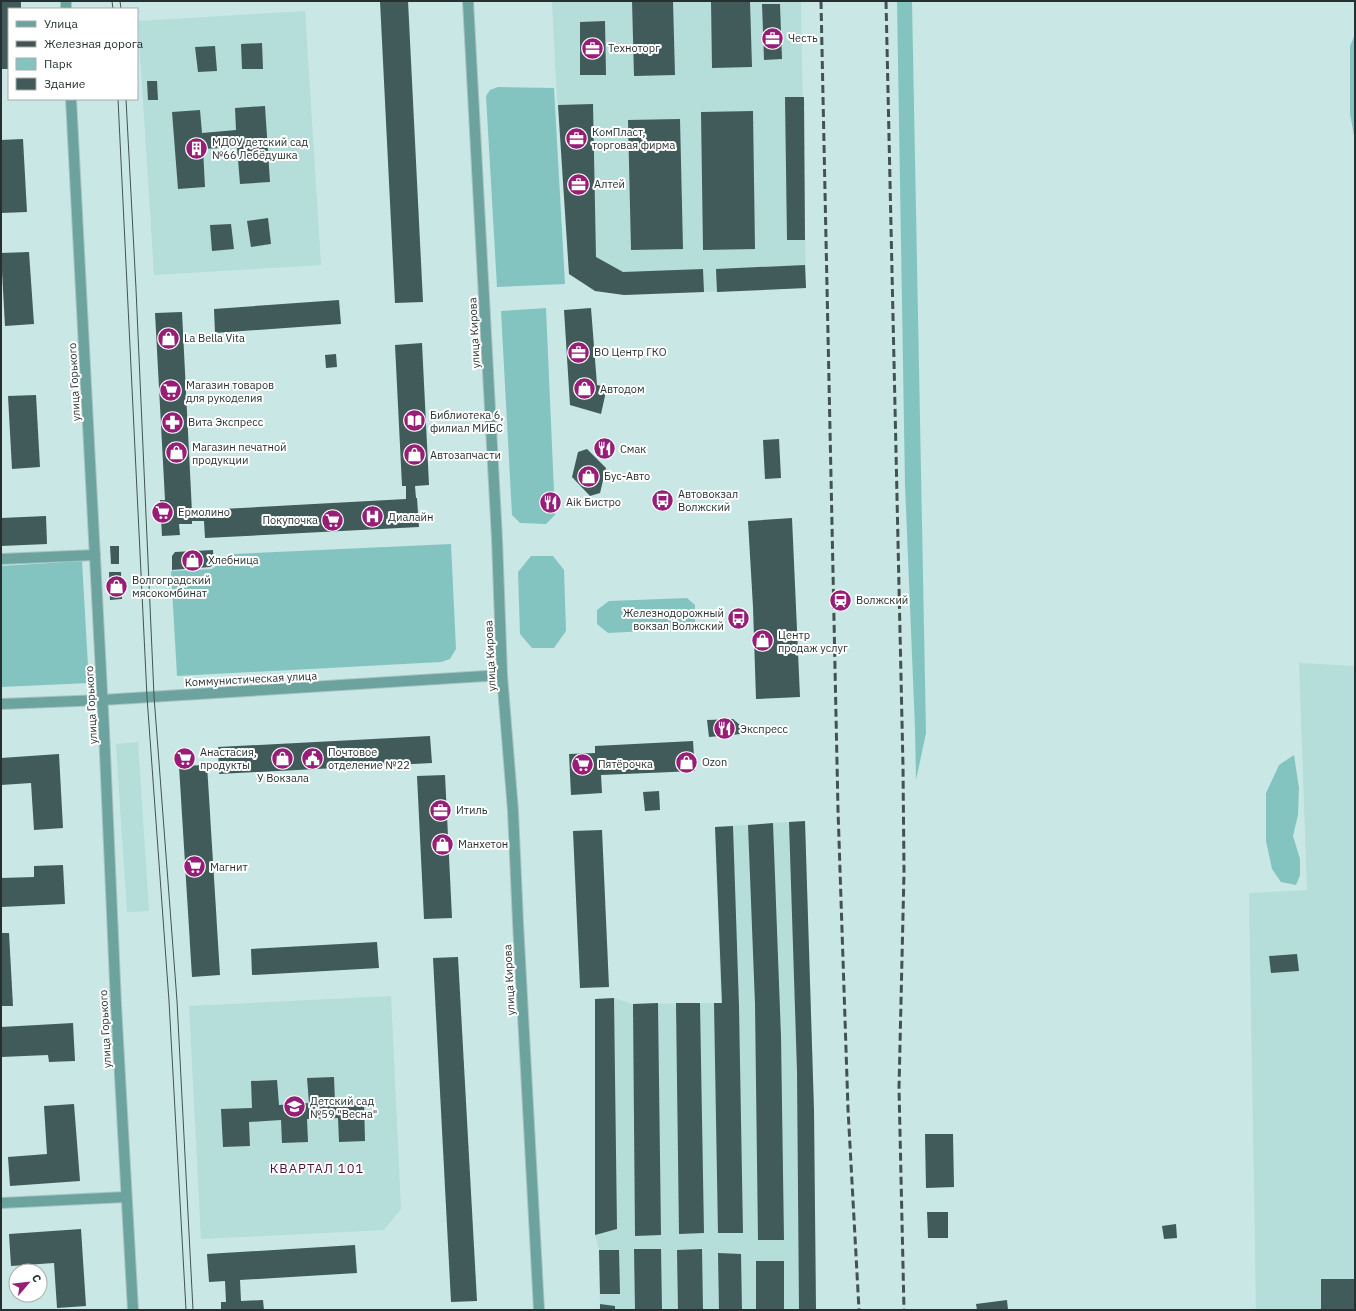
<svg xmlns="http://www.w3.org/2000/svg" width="1356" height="1311" viewBox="0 0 1356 1311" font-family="'IBM Plex Sans',sans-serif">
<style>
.built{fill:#b5ddda}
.green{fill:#84c4c0}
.building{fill:#405b59}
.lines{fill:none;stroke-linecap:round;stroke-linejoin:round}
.minor-casing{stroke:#a8c3c1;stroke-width:12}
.minor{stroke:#6ca39f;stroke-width:10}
.tram{stroke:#445352;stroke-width:1}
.rail{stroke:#445352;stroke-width:3;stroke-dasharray:8 4;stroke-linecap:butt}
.labels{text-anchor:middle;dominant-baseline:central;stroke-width:4;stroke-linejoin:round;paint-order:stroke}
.poi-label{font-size:11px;fill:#253130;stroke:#fff;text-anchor:start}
.street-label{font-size:11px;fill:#253130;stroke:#fff}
.quarter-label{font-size:13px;letter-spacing:1px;fill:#4d133c;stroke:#fff}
</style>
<rect width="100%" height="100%" fill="#c9e7e5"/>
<g class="built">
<path d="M552 1H801L806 288 624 295 569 274 556 81Z"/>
<path d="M305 11 321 265 154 275 138 21Z"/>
<path d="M1299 663 1355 666V1310H1256L1249 893 1307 890Z"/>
<path d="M138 742 149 911 127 912 116 744Z"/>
<path d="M805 821 814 1110 816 1310H600L599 1250 595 1235V999L614 998 633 1004 721 1003 715 827Z"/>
<path d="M391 996 401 1209 384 1230 201 1239 189 1006Z"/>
</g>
<g class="green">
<path d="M897 1H912L926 733 916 780 915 728 905 485Z"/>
<path d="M1355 34V141L1350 114V46Z"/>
<path d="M498 87 554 88 565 284 497 287 486 96 490 90Z"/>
<path d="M546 308 555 515 546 524 520 523 512 515 501 311Z"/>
<path d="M451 544 456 649 450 659 441 662 177 676 171 571 212 569 232 554Z"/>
<path d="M531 556H553L564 570 566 631 554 648H532L520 634 518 572Z"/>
<path d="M82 561 89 683 1 687V566Z"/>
<path d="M687 598 695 605V622L686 629 608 633 597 624V610L609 601Z"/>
<path d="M1294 755 1299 788 1298 815 1293 836 1300 859V875L1296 885 1281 882 1272 869 1266 841V793L1279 765Z"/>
</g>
<g class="building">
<path d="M1 1H21V9H9V69H1Z"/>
<path d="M380 1H408L423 302 395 303Z"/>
<path d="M632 1H673L675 75 634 76Z"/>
<path d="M711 1H750L752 67 712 68Z"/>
<path d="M762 4H780L782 59 764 60Z"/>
<path d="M605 21 606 75H580V22Z"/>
<path d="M262 43 263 69H242L241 44Z"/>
<path d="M215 46 217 71 198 72 195 47Z"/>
<path d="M147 81H157L158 100H148Z"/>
<path d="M785 97H804L805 240H787Z"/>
<path d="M593 104 596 257 623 272 703 269 704 292 624 295 595 291 569 274 558 105Z"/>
<path d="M265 106 270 182 240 184 237 147 203 149 205 187 178 189 172 112 200 110 202 133 236 130 235 108Z"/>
<path d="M753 111 755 249 703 250 701 112Z"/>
<path d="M680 119 683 249 631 250 628 120Z"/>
<path d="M23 139 27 212 1 213V140Z"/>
<path d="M268 218 271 244 251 247 247 221Z"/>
<path d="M231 224 234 249 212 251 210 225Z"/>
<path d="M29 252 34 324 5 326 1 253Z"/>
<path d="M805 265 806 288 717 292 716 269Z"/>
<path d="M339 300 341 324 215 333 214 309Z"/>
<path d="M591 308 597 385 607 387 601 414 570 405 564 310Z"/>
<path d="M182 312 192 512 203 511V510L406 499V486H402L395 345 422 343 429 485 415 486 416 498H417L419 527 205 538 204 521H192V524H179L180 535 162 536 160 500H165L155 313Z"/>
<path d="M336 354 337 367 326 368 325 355Z"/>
<path d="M36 395 40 467 12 469 8 396Z"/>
<path d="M779 439 781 478 765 479 763 440Z"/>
<path d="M601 441 610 443 607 457 598 455Z"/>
<path d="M587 449 606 468 600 493 590 496 572 477 578 452Z"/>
<path d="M46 516 47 544 1 546V518Z"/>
<path d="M792 518 800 697 756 699 753 607 748 521Z"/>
<path d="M110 546H119V564H111Z"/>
<path d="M213 550 214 564 210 567 172 570V556L175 552Z"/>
<path d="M109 572H121L122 599 110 600Z"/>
<path d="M733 719 740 725 741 734 709 737 707 720Z"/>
<path d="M430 736 432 763 219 774 218 747Z"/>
<path d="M693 741 695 771 601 775 602 793 571 795 569 754 595 753V746Z"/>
<path d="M179 752H190L191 762 179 763Z"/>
<path d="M59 754 63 828 34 830 31 783 1 785V758Z"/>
<path d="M207 765 220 975 192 977 179 766Z"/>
<path d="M445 775 452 918 424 919 417 776Z"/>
<path d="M659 791 660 810 645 811 643 792Z"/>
<path d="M805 821 814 1110 816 1310H799L797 1071 789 822Z"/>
<path d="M773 823 781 1037 784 1240H758L755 1004 748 825Z"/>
<path d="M733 826 739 1006 743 1233H718L714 1003H722L715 827Z"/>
<path d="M602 830 609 987 580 988 573 831Z"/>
<path d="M63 865 65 904 1 907V878L34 877V866Z"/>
<path d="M1 933H9L13 1006H1Z"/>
<path d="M377 942 379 968 252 975 251 949Z"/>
<path d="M1297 954 1299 971 1271 973 1269 956Z"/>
<path d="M458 957 477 1301 451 1302 433 958Z"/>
<path d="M614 998 617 1229 595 1235V999Z"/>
<path d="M658 1003 661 1235 635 1236 633 1004Z"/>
<path d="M676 1003H700L704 1233 679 1234Z"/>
<path d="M73 1023 75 1061 49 1062 48 1055 1 1057V1027Z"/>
<path d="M334 1077 335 1102 364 1101 365 1141 339 1142 338 1118 307 1119 308 1142 282 1143 281 1120 249 1122 250 1146 223 1147 221 1109 252 1108 251 1081 277 1080 279 1105 309 1103 307 1078Z"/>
<path d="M74 1104 80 1181 10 1186 8 1157 47 1154 44 1106Z"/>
<path d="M925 1134H953L954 1187 926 1188Z"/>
<path d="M927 1212H948V1238H928Z"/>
<path d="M1176 1224 1177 1238 1164 1239 1162 1226Z"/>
<path d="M81 1229 86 1306 57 1308 54 1263 11 1266 9 1234Z"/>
<path d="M355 1245 357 1273 240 1280 241 1301 263 1300 264 1310H221V1302H226L225 1281 209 1282 207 1254Z"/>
<path d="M634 1249H661L662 1310H635Z"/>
<path d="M702 1249 703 1310H678L677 1250Z"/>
<path d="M599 1250H619L620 1294H600Z"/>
<path d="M718 1253 741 1254 742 1310H719Z"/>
<rect x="756" y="1261" width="28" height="49"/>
<rect x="1321" y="1279" width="34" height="31"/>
<path d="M1007 1300 1008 1310H977L976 1304Z"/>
<path d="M600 1304 615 1306V1310H600Z"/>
</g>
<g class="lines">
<defs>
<g id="minor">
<path d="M66 1V9"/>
<path d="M468 1 497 539 502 675 513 811 518 923 539 1310"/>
<path d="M71 99 104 730 116 1005 133 1310"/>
<path d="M1 559 95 555"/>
<path d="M1 704 102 700 502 675"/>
<path d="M1 1203 126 1197"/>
</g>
</defs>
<use href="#minor" class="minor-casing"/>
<use href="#minor" class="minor"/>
<g class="tram">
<path d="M112 1 113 9"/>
<path d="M120 1 121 9"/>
<path d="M118 99 147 697 169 1001 186 1310"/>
<path d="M126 99 136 289 154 696 177 1001 193 1310"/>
</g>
<g class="rail">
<path d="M821 1 838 810 848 1109 859 1310"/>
<path d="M886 1 903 767 904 872 899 1088 904 1310"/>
</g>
</g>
<defs>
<symbol id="office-disc" viewBox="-11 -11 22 22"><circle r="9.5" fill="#971d77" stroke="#fff"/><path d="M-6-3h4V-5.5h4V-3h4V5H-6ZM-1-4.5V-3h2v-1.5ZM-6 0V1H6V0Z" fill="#fff"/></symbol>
<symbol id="building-disc" viewBox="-11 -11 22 22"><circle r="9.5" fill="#971d77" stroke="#fff"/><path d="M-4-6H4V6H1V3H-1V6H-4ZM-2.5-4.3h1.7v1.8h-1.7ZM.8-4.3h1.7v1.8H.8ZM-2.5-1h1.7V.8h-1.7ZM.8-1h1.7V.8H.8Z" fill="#fff"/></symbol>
<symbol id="shop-disc" viewBox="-11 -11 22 22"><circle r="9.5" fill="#971d77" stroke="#fff"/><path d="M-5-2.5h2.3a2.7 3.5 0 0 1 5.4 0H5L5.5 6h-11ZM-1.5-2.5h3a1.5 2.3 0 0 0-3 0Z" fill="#fff"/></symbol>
<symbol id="supermarket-disc" viewBox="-11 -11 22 22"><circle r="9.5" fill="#971d77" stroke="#fff"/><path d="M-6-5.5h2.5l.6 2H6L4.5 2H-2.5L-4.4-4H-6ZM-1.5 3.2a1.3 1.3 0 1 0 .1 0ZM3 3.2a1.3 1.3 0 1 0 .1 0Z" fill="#fff"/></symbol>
<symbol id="library-disc" viewBox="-11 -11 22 22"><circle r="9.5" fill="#971d77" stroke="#fff"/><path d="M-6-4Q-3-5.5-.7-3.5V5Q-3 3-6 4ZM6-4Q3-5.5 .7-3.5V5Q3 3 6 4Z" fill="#fff"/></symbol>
<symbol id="pharmacy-disc" viewBox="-11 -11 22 22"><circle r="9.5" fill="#971d77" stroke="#fff"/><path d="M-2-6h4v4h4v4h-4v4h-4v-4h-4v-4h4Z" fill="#fff"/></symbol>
<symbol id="restaurant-disc" viewBox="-11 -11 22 22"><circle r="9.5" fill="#971d77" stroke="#fff"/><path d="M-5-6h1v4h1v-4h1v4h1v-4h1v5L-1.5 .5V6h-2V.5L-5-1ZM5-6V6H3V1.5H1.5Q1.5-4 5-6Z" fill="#fff"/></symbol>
<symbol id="bus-disc" viewBox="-11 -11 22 22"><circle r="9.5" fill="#971d77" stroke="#fff"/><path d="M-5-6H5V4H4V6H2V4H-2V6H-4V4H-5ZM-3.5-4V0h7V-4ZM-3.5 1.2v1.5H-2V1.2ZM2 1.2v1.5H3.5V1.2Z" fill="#fff"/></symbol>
<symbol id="hospital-disc" viewBox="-11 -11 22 22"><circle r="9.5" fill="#971d77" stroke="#fff"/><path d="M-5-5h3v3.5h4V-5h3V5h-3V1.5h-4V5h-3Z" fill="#fff"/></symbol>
<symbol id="station-disc" viewBox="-11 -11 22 22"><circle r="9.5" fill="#971d77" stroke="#fff"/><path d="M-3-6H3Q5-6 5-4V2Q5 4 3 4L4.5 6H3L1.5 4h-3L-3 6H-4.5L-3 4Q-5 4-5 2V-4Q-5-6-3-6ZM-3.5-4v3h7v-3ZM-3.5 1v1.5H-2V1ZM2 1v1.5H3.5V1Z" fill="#fff"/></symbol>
<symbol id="civic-disc" viewBox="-11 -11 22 22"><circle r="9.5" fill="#971d77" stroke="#fff"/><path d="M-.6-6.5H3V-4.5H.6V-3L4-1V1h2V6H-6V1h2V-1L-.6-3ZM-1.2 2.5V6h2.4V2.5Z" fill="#fff"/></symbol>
<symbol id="school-disc" viewBox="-11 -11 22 22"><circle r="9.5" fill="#971d77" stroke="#fff"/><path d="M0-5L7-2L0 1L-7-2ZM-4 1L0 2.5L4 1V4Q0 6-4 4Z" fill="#fff"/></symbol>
</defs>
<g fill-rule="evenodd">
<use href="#office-disc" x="760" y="26" width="25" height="25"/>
<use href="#office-disc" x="580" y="36" width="25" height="25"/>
<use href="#office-disc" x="564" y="126" width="25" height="25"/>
<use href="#building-disc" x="184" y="136" width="25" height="25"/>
<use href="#office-disc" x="566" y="172" width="25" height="25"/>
<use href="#shop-disc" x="156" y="326" width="25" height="25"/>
<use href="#office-disc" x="566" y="340" width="25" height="25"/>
<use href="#shop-disc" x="572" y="376" width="25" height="25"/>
<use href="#supermarket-disc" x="158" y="378" width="25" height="25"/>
<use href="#library-disc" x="402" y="408" width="25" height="25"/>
<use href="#pharmacy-disc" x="160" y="410" width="25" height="25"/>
<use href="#restaurant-disc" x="592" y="436" width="25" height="25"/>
<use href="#shop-disc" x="164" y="440" width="25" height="25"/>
<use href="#shop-disc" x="402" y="442" width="25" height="25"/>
<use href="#shop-disc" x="576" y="464" width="25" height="25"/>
<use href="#bus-disc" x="650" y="488" width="25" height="25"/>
<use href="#restaurant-disc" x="538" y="490" width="25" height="25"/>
<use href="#supermarket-disc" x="150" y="500" width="25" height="25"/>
<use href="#hospital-disc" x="360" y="504" width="25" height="25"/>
<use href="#supermarket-disc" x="320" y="508" width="25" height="25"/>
<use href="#shop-disc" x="180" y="548" width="25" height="25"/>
<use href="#shop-disc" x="104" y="574" width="25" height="25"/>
<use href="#station-disc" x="828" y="588" width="25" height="25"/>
<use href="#bus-disc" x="726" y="606" width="25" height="25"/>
<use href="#shop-disc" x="750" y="628" width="25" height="25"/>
<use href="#restaurant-disc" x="712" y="716" width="25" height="25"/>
<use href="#supermarket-disc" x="172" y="746" width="25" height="25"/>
<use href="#shop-disc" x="270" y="746" width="25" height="25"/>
<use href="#civic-disc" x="300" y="746" width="25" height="25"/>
<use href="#shop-disc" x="674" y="750" width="25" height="25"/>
<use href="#supermarket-disc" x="570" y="752" width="25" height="25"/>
<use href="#office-disc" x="428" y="798" width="25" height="25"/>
<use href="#shop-disc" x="430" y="832" width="25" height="25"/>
<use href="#supermarket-disc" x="182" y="854" width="25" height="25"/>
<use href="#school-disc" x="282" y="1094" width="25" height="25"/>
</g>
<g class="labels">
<g class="poi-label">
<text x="788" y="38">Честь</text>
<text x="608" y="48">Техноторг</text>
<text x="592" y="132">КомПласт,<tspan x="592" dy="13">торговая фирма</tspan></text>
<text x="212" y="142">МДОУ детский сад<tspan x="212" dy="13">№66 Лебёдушка</tspan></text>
<text x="594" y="184">Алтей</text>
<text x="184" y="338">La Bella Vita</text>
<text x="594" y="352">ВО Центр ГКО</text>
<text x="186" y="385">Магазин товаров<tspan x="186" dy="13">для рукоделия</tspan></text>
<text x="600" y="389">Автодом</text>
<text x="430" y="415">Библиотека 6,<tspan x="430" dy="13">филиал МИБС</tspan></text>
<text x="188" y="422">Вита Экспресс</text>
<text x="192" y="447">Магазин печатной<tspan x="192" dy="13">продукции</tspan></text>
<text x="620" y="449">Смак</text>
<text x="430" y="455">Автозапчасти</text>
<text x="604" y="476">Бус-Авто</text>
<text x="678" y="494">Автовокзал<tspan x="678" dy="13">Волжский</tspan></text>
<text x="566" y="502">Aik Бистро</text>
<text x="178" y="512">Ермолино</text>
<text x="388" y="517">Диалайн</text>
<text x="318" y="520" text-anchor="end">Покупочка</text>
<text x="208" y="560">Хлебница</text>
<text x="132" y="580">Волгоградский<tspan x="132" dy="13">мясокомбинат</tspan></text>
<text x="856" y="600">Волжский</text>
<text x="724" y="613" text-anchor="end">Железнодорожный<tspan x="724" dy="13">вокзал Волжский</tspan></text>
<text x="778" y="635">Центр<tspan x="778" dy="13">продаж услуг</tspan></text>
<text x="740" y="729">Экспресс</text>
<text x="200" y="752">Анастасия,<tspan x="200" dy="13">продукты</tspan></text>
<text x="328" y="752">Почтовое<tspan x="328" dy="13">отделение №22</tspan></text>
<text x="702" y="762">Ozon</text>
<text x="598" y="764">Пятёрочка</text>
<text x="283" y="778" text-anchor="middle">У Вокзала</text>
<text x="456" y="810">Итиль</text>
<text x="458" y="844">Манхетон</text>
<text x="210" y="867">Магнит</text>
<text x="310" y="1101">Детский сад<tspan x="310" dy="13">№59 "Весна"</tspan></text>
</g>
<g class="street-label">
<text transform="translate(474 333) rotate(-93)">улица Кирова</text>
<text transform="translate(74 382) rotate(-93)">улица Горького</text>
<text transform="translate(490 656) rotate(-93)">улица Кирова</text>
<text transform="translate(251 679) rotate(-3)">Коммунистическая улица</text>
<text transform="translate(91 705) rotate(-93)">улица Горького</text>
<text transform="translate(509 980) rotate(-93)">улица Кирова</text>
<text transform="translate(105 1029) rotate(-93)">улица Горького</text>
</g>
<g class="quarter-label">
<text x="317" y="1168">КВАРТАЛ 101</text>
</g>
</g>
<rect width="1356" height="1311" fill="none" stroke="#253130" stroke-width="4"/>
<rect x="8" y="8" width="130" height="92" fill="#ffffff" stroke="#a8adac"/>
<rect x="16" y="21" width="20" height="6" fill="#6ca39f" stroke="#a8adac"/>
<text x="44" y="28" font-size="12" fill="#253130">Улица</text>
<rect x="16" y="41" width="20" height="6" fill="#445352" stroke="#a8adac"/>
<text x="44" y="48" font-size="12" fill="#253130">Железная дорога</text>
<rect x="16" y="58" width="20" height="12" fill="#84c4c0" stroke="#a8adac"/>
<text x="44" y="68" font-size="12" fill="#253130">Парк</text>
<rect x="16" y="78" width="20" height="12" fill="#405b59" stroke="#a8adac"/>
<text x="44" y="88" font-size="12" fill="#253130">Здание</text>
<g transform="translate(28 1283) rotate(62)"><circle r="19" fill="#ffffff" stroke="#a8adac"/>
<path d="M0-3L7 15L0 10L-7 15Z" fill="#971d77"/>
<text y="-6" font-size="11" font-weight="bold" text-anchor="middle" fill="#253130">С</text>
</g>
</svg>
